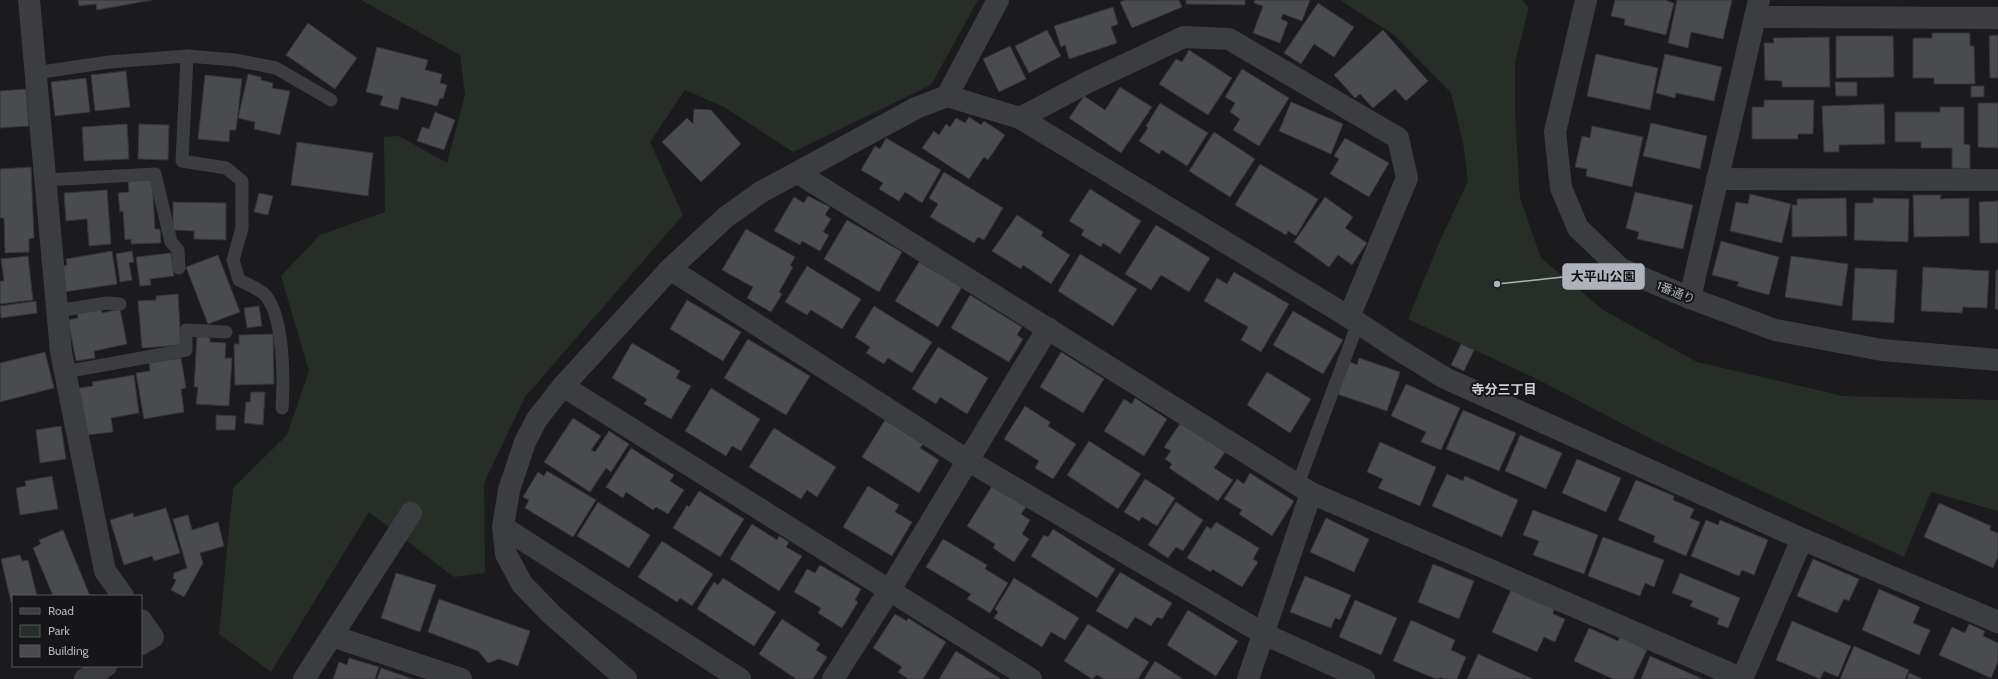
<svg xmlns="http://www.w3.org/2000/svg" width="1998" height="679" viewBox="0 0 1998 679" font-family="Cabin,'Noto Sans JP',sans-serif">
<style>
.green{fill:#272e28}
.building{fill:#4a4b4f;stroke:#353538}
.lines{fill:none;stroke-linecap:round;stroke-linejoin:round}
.service{stroke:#3c3d41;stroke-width:13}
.minor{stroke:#3c3d41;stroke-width:22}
.labels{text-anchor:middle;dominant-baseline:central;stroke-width:4;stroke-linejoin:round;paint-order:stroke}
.street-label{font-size:12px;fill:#aeb2bb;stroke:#161618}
.neighbourhood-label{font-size:13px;font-weight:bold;fill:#cfd1d7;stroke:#161618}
.leader{fill:none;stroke:#aeb2bb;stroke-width:1.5}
.callout-dot{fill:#aeb2bb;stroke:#161618;stroke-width:1.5}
.callout{fill:#aeb2bb;stroke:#aeb2bb;stroke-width:1.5}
.callout-label{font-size:13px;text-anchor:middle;font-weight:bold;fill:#111}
</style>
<rect width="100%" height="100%" fill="#1b1b1d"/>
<g class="green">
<path d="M361 0H978L931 85 793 152 724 107 685 90 650 142 683 215 525 397 484 483 485 573 454 577 369 512 271 672 219 634 233 488 287 435 309 371 281 276 320 235 385 212 384 137 399 136 447 163 465 95 460 55Z"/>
<path d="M1340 0H1522L1529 7 1515 62V114L1520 198 1541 258 1603 310 1697 362 1843 396 1998 400V511L1931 492 1904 557 1655 441 1539 380 1408 319 1439 243 1468 181 1463 142 1451 93 1394 35Z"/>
</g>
<g class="building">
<path d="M78 0H152L97 10 96 4 79 6Z"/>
<path d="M1125 0H1179L1182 7 1132 28 1120 2Z"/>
<path d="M1186 0H1245V5L1186 4Z"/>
<path d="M1255 0H1310L1302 21 1283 14 1281 19 1288 22 1280 43 1253 33 1263 6 1254 3Z"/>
<path d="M1615 0H1667V1L1674 3 1666 35 1624 25 1625 19 1611 16Z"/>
<path d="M1677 0H1732L1723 39 1691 32 1688 48 1668 43Z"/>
<path d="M1318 3 1354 27 1334 57 1314 44 1301 64 1284 53Z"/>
<path d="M1113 7 1118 24 1111 27 1117 43 1069 59 1065 45 1061 47 1054 26Z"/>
<path d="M308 23 357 58 335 89 286 55Z"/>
<path d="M1047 30 1061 56 1029 73 1015 46Z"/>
<path d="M1383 30 1428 81 1406 101 1395 89 1373 108 1360 94 1355 98 1334 75Z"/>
<path d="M1932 33H1970V46H1974L1975 84H1934V78H1913V38H1932Z"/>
<path d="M1998 35V78H1990L1989 36Z"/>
<path d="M1836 36H1893L1894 77 1836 78Z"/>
<path d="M1829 37 1830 87H1782V81L1765 80 1764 43H1774L1773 38Z"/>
<path d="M1010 46 1026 79 999 92 983 59Z"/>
<path d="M377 47 428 60 425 70 442 74 440 83 447 85 443 99 440 98 437 106 401 97 398 110 380 105 383 96 366 92Z"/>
<path d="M1189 50 1232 78 1208 115 1159 84 1176 59 1182 62Z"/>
<path d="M1596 54 1658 68 1650 110 1587 96Z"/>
<path d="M1665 54 1722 67 1714 101 1676 93 1675 98 1656 93Z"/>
<path d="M1242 69 1289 98 1259 146 1233 130 1240 119 1230 112 1235 103 1225 97Z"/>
<path d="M126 71 130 107 95 111 91 75Z"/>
<path d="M248 74 261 77V80L273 83 272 88 290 91 280 135 254 129 255 122 238 118Z"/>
<path d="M205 75 242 79 236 130H230L229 142 198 139Z"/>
<path d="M86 78 90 112 55 116 51 82Z"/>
<path d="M1835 82H1857V96H1836Z"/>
<rect x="1971" y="86" width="13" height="11"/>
<path d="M1120 87 1152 107 1121 153 1069 118 1084 96 1105 110Z"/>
<path d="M26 89 29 126 0 128V91Z"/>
<path d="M1764 100H1814L1813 134H1798V139H1752V107H1764Z"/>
<path d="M1291 102 1343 124 1331 154 1279 131Z"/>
<path d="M1160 103 1208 133 1187 166 1162 150 1159 154 1139 141 1148 128 1146 126Z"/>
<path d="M1978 103H1998V148L1978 147Z"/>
<path d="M1884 104 1885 144 1839 145V152H1824L1822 106Z"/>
<path d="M1940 107H1964V144L1970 145V169L1952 168V148H1921V142H1895V112H1940Z"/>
<path d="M694 109 711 110 741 144 701 182 662 142 687 118 693 124Z"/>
<path d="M435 112 455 120 444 150 417 141 422 127 429 129Z"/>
<path d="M969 117 981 125 984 121 1005 135 988 160 984 157 969 179 922 148 934 131 939 135 946 124 950 127 956 118 965 123Z"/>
<path d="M1651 123 1707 136 1700 169 1643 156Z"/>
<path d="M127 124 129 159 84 161 82 127Z"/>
<path d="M139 124 169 125 168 160 138 159Z"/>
<path d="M1592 126 1643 137 1632 187 1586 176 1587 169 1575 167 1582 136 1590 138Z"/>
<path d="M1214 132 1255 159 1230 197 1189 171Z"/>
<path d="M886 138 941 170 922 203 905 192 899 201 879 189 883 183 861 170 875 146 880 149Z"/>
<path d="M1345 138 1389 163 1369 197 1330 174 1339 159 1334 156Z"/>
<path d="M297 142 373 153 368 196 291 185Z"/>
<path d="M1260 164 1318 199 1296 236 1288 231 1286 235 1235 205Z"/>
<path d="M31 167 34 238 29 239V252L5 253 4 218H0V169Z"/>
<path d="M944 172 1003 208 984 240 978 237 974 243 930 217 938 204 929 198Z"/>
<path d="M152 179 155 229H160L161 243 131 244V239L125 240 123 211 120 212 118 193 129 192 128 180Z"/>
<path d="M1090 189 1141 221 1120 254 1103 243 1101 247 1081 235 1084 230 1069 221Z"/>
<path d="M107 190 111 244 89 246 87 219 66 221 64 193Z"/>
<path d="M1635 192 1693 205 1683 249 1637 239 1639 232 1626 228Z"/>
<path d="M259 193 273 196 268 215 254 212Z"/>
<path d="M1750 194 1791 204 1782 243 1730 231 1736 202 1748 204Z"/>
<path d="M1913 195H1941L1940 199 1969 198V236L1914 237Z"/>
<path d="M808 196 830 207 825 215 831 219 823 232 829 235 820 251 802 241 800 245 774 231 794 197 804 203Z"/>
<path d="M1325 197 1353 217 1345 228 1367 243 1352 265 1338 255 1329 267 1294 242Z"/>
<path d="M1846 198 1847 236 1792 237V205H1797V199Z"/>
<path d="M1873 198 1909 199 1908 242 1854 240 1855 203H1873Z"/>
<path d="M1998 201V243H1980L1979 202Z"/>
<path d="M173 202 226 203V240L194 239V231L173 230Z"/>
<path d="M1017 215 1043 232 1041 236 1070 255 1051 284 1023 265 1021 269 992 251Z"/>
<path d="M847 220 902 252 879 292 824 259Z"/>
<path d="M1156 225 1210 258 1189 292 1161 275 1151 290 1125 274Z"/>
<path d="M746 229 795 257 790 266 793 267 779 292 782 294 771 312 747 298 753 287 722 270Z"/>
<path d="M1721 241 1779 257 1769 295 1737 286 1739 282 1712 275Z"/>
<path d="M112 251 117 284 64 292 60 266 67 265 66 259Z"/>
<path d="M132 251 134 262 129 263 132 280 120 282 116 254Z"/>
<path d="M171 253 174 276 150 279 151 285 140 286 136 257Z"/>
<path d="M1080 254 1137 289 1113 326 1058 291Z"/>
<path d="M218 255 240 312 208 324 186 267Z"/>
<path d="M28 256 33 300 0 304V281H4L1 259Z"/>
<path d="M1791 256 1848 264 1842 306 1785 297Z"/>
<path d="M919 262 962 287 938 327 895 301Z"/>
<path d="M807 266 861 299 842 329 811 310 807 315 785 302Z"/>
<path d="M1923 267 1989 271 1987 308 1963 307 1962 313 1921 311Z"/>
<path d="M1855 268 1897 270 1894 323 1852 320Z"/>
<path d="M1996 270H1998V309H1995Z"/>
<path d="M1234 272 1289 304 1261 352 1241 340 1248 327 1204 301 1217 278 1227 284Z"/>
<path d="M178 294 181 345 142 348 138 301 156 300V296Z"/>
<path d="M970 295 1022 327 1017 335 1023 339 1009 362 951 328Z"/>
<path d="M687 300 741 332 723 361 670 329Z"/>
<path d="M36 301 37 313 1 318 0 306Z"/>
<path d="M259 306 262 326 247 328 244 308Z"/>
<path d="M874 306 932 342 912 373 888 358 884 364 866 353 870 347 855 337Z"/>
<path d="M101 307 102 313 120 309 127 344 94 351 95 358 76 361 68 320 78 318 77 312Z"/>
<path d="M1293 311 1343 340 1323 374 1273 345Z"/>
<path d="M273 334 274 384 235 385 234 344H239V335Z"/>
<path d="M197 336 210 337V342L226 343 225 358H232L229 406 196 404 198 387H194Z"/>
<path d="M748 339 810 376 786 415 724 378Z"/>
<path d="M632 343 680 371 676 378 691 386 671 419 644 404 647 399 612 378Z"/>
<path d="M1461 344 1474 350 1464 371 1451 365Z"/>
<path d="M938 347 988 378 967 414 940 397 936 404 912 389Z"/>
<path d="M45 352 54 388 0 402V363Z"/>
<path d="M1061 352 1104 379 1083 413 1040 387Z"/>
<path d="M181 358 186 388 181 389 184 412 144 419 136 373 150 371 149 363Z"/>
<path d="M1359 358 1400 372 1387 411 1337 394 1348 361 1357 365Z"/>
<path d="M1267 372 1311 399 1290 433 1247 405Z"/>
<path d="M134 375 139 413 111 418 113 432 86 435 79 388 93 386 92 382Z"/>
<path d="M1406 384 1460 408 1441 450 1421 442 1426 432 1391 416Z"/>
<path d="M711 388 760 419 741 451 732 446 726 456 685 431Z"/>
<path d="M251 392H265L263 425 244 423 246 402H250Z"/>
<path d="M1135 398 1167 419 1144 456 1104 431 1124 399 1132 404Z"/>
<path d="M1025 406 1050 422 1048 426 1076 444 1053 479 1035 468 1039 461 1004 439Z"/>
<path d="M1463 410 1516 433 1499 471 1446 449Z"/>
<path d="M216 415 236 416 235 430H216Z"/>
<path d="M573 418 601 436 591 450 595 452 609 431 629 444 611 472 606 468 590 492 544 462Z"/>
<path d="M885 420 923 444 920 448 939 460 919 493 862 457Z"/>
<path d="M1182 421 1226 451 1214 468 1233 480 1218 501 1169 468 1172 464 1165 459 1171 451 1164 447Z"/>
<path d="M61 426 66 459 40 463 36 430Z"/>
<path d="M774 428 836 467 817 497 807 490 801 499 749 467Z"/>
<path d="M1520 435 1562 453 1546 489 1505 471Z"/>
<path d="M1089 441 1141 474 1118 509 1067 475Z"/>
<path d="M1380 442 1436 467 1420 506 1378 488 1383 479 1367 472Z"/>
<path d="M631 448 674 475 670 481 684 490 668 514 656 507 653 510 626 492 623 498 606 487Z"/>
<path d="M1577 459 1621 478 1606 512 1562 493Z"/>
<path d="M547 471 596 500 573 537 525 508 529 500 523 497 538 472 544 476Z"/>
<path d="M1250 473 1294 501 1272 536 1239 514 1242 510 1224 499 1237 479 1244 484Z"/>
<path d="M1447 474 1463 481 1465 476 1518 500 1502 537 1432 506Z"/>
<path d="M52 476 58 509 20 515 16 488 26 486 25 481Z"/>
<path d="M1145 479 1175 498 1157 526 1142 517 1139 521 1124 512Z"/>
<path d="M1636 480 1674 496 1673 500 1694 509 1690 518 1700 522 1686 556 1653 542 1655 536 1618 520Z"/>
<path d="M868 486 899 505 895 512 912 522 892 556 843 527Z"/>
<path d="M992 486 1026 507 1021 514 1030 520 1022 534 1029 539 1014 562 993 548 995 544 967 526Z"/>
<path d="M699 491 744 519 720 557 673 528 687 505 689 507Z"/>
<path d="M598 502 650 535 629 568 577 536Z"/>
<path d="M1176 502 1203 520 1183 551 1176 547 1168 558 1148 545Z"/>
<path d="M1939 503 1991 526 1990 530 1998 533V557L1993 568 1924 537Z"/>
<path d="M166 508 180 553 154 561 152 556 124 565 110 520 133 513 134 517Z"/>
<path d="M1533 510 1598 535 1584 574 1533 555 1539 541 1523 535Z"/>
<path d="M188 515 192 530 218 522 224 546 200 553 203 563 184 597 171 590 176 580 173 578 174 573 187 568 173 519Z"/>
<path d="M1326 518 1369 539 1354 572 1310 552Z"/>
<path d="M1706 520 1718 525 1720 520 1768 540 1754 575 1742 570 1739 576 1691 556Z"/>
<path d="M1216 522 1259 548 1253 559 1258 562 1242 587 1212 569 1211 572 1187 558 1207 526 1211 529Z"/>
<path d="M752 524 777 540 779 536 789 542 786 547 802 556 779 591 730 559Z"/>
<path d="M1053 529 1115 569 1097 598 1031 556 1044 535 1048 537Z"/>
<path d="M63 530 90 596H53L33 548 41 544 39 540Z"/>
<path d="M1603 537 1664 560 1654 587 1645 583 1640 596 1588 576Z"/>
<path d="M943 539 987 565 985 569 1008 583 990 613 967 599 971 594 926 567Z"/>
<path d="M662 541 713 574 692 606 680 598 677 602 638 577Z"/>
<path d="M20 555 22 561 28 560 37 596H13V601L11 602 1 559Z"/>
<path d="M1813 559 1859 579 1849 601 1844 599 1837 613 1797 596Z"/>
<path d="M1433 564 1474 581 1459 619 1418 602Z"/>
<path d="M820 565 861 589 855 600 858 602 842 628 818 613 821 608 794 592 807 569 815 573Z"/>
<path d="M1120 572 1172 603 1162 619 1157 617 1151 626 1135 617 1127 629 1096 611Z"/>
<path d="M396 573 436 585 420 632 381 618Z"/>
<path d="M1680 573 1740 598 1728 628 1717 624 1719 618 1690 606 1693 601 1672 593Z"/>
<path d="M1305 576 1351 595 1340 620 1335 618 1331 628 1290 612Z"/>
<path d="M723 578 776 612 754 646 697 609 714 582 718 585Z"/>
<path d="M1014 578 1079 618 1065 640 1051 632 1042 647 994 618 998 612 995 609Z"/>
<path d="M1879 589 1920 607 1913 623 1930 630 1919 655 1862 630Z"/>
<path d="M1511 590 1554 609 1553 614 1565 619 1555 642 1544 637 1537 652 1492 632Z"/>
<path d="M439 599 530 631 518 666 499 659 488 663 478 651 428 632Z"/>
<path d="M1355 600 1397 618 1381 655 1339 637Z"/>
<path d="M1188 610 1238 641 1216 676 1167 645Z"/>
<path d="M895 614 907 621 908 618 946 642 923 679H908L898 672 902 667 873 648Z"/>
<path d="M782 619 820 644 816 650 827 657 813 679H796L759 654Z"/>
<path d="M1411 620 1455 640 1451 650 1466 657 1457 679H1445L1440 677 1439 679H1436L1393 661Z"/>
<path d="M1792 621 1851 646 1838 677 1824 671 1820 679 1776 660Z"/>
<path d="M1088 624 1149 662 1138 679H1104L1097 675 1092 679 1064 661Z"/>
<path d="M1969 624 1985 631 1983 636 1998 643V662L1991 678 1939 655 1952 627 1965 633Z"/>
<path d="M1589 628 1618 641 1620 637 1647 650 1633 679H1613L1574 661Z"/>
<path d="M1854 646 1909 670 1905 679H1840Z"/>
<path d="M956 651 1001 679H939Z"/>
<path d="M1478 654 1533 679H1467Z"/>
<path d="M1650 656 1703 679H1641Z"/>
<path d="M349 658 379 667 375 679H333L339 662 347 665Z"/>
<path d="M1155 661 1183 679H1144Z"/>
<path d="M381 668 413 679H377Z"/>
<path d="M1909 673 1921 678V679H1907Z"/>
</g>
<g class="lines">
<g class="service">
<path d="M187 56 182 161 226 168 242 181V228L233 260 239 280C247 284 260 289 266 296 284 318 284 380 282 408"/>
<path d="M35 73 109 62 187 56 235 60 276 68 331 100"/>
<path d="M45 180 155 174 171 242 178 250 179 268"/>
<path d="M57 311 107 303 120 304"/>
<path d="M65 372 186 350V330L226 332"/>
<path d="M1298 484 1358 323"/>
</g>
<g class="minor">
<path d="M29 0 61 352 105 571 123 596"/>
<path d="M1586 0 1555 132 1561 188 1578 228 1621 269 1690 298 1775 330 1882 350 1998 360"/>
<path d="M1755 17 1998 18"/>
<path d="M947 96 998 0"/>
<path d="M1020 118 1088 82 1184 37 1229 39 1398 138 1407 178 1349 317"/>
<path d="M798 173 1311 493 1743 679"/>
<path d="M1717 179 1998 180"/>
<path d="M670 269 967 460 1264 634 1364 679"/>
<path d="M1690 298 1759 0"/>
<path d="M563 386 1031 679"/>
<path d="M503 527 740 679"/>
<path d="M141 620 153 637 141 644"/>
<path d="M332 636 461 679"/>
<path d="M85 679 106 666"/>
<path d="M304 679 411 513"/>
<path d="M626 679 552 615 522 584 506 554 503 527 509 490 525 442 537 419 563 386 670 269 726 217 761 192 916 108 947 96 1020 118 1349 317 1396 348 1445 378 1802 539 1998 622"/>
<path d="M833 679 889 591 1048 328"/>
<path d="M1248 679 1311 493"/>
<path d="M1742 679 1802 539"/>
</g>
</g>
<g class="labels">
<g class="street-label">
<text transform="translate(1676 292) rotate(22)">1番通り</text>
</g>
<g class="neighbourhood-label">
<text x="1504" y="389">寺分三丁目</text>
</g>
</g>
<path class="leader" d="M1497 284L1563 277"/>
<circle class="callout-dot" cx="1497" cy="284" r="4"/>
<rect class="callout" x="1563" y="264" width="81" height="25" rx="4"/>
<g class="callout-label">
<text x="1603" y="281">大平山公園</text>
</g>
<rect x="12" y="595" width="130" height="72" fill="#161618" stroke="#535459"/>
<rect x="20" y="608" width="20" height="6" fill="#3c3d41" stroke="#535459"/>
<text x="48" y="615" font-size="12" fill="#aeb2bb">Road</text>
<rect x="20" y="625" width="20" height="12" fill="#272e28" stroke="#535459"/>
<text x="48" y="635" font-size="12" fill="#aeb2bb">Park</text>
<rect x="20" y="645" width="20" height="12" fill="#4a4b4f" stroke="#535459"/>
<text x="48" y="655" font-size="12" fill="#aeb2bb">Building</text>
</svg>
